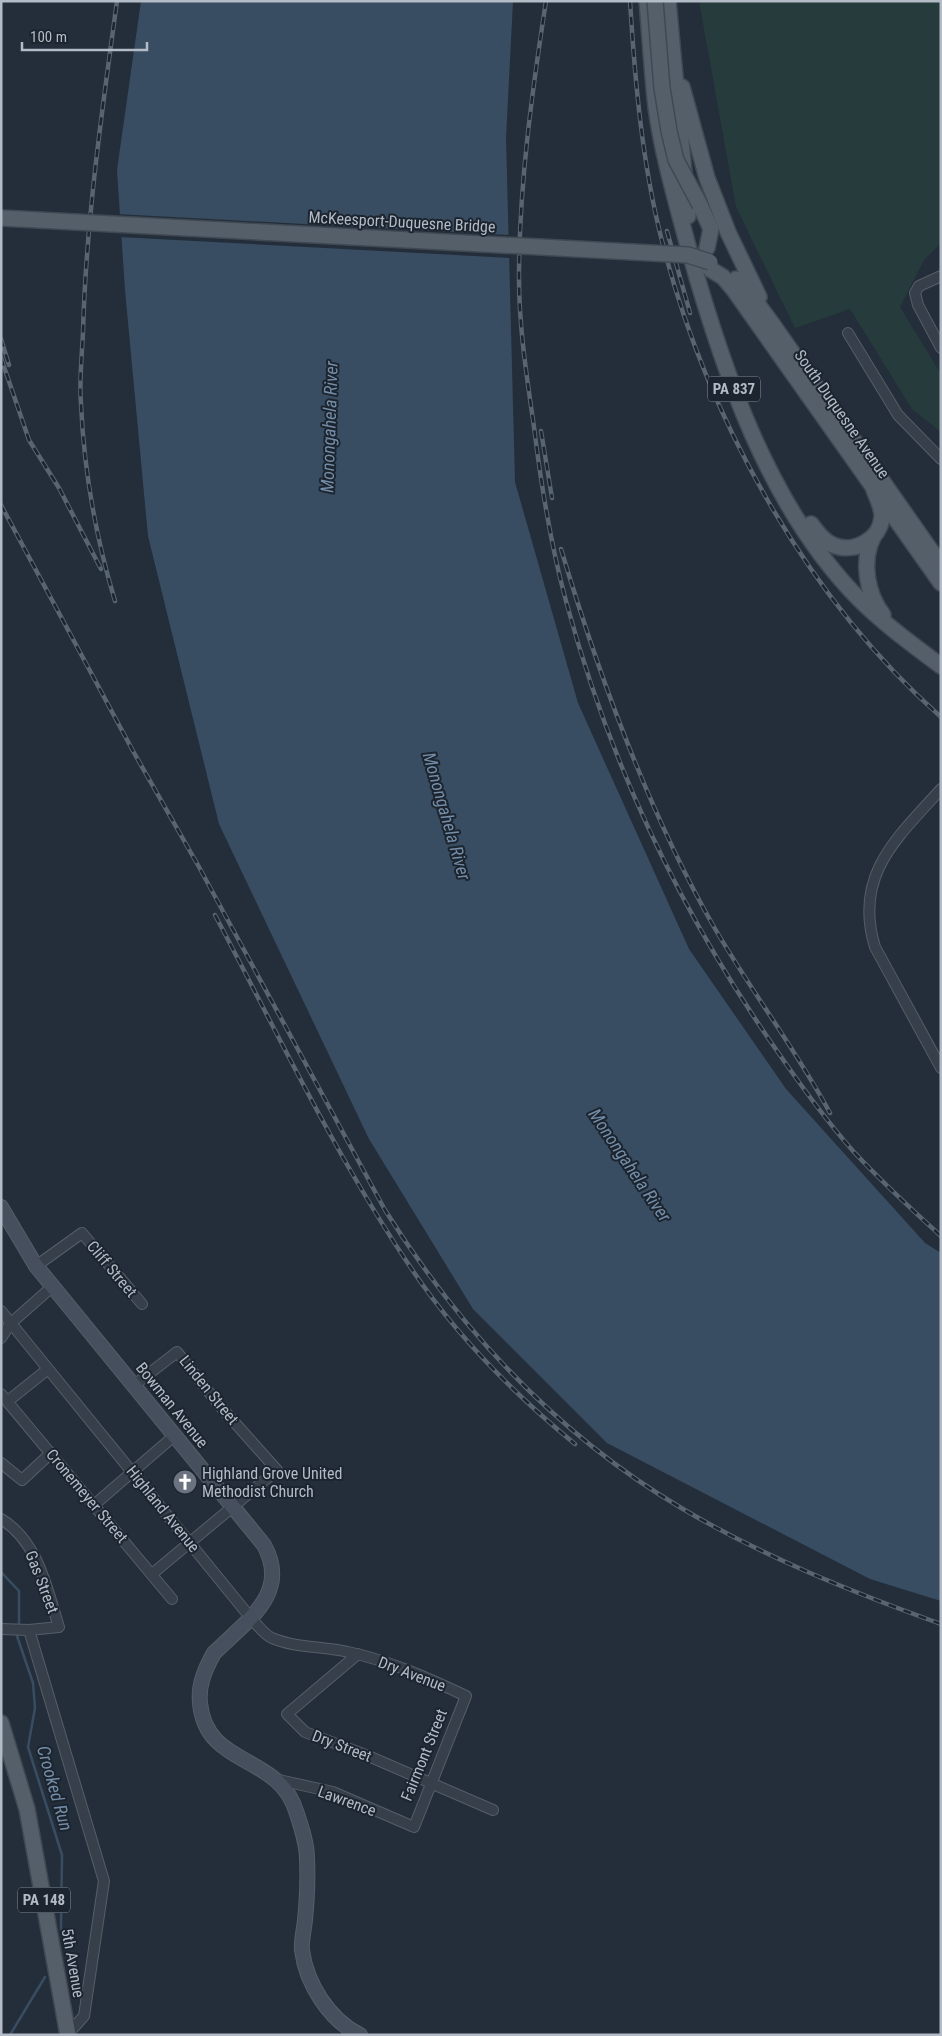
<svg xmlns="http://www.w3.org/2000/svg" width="942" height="2036" viewBox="0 0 942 2036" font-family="'Roboto Condensed',sans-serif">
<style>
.green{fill:#263b3c}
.water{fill:#394d62}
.pier{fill:#232e3a}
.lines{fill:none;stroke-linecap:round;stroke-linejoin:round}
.stream{stroke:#394d62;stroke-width:2.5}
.street-casing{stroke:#555e68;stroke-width:12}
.secondary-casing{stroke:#555e68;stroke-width:16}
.primary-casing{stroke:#404953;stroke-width:18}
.street{stroke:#37404a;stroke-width:10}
.secondary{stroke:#454f5d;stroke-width:14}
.primary{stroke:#555f6a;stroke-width:15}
.rail-casing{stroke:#596471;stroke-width:4.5}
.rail{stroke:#1c252f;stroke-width:2.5;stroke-dasharray:8;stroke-linecap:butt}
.primary-bridge-casing{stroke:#404953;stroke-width:18;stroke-linecap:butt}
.primary-bridge{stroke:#555f6a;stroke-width:15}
.labels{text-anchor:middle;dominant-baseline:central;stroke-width:4;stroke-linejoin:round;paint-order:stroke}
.shield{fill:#1c252f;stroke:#858e99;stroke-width:1}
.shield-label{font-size:15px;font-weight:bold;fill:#b2bbc6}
.street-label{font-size:16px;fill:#b2bbc6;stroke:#1c252f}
.poi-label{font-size:16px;fill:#b2bbc6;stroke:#1c252f;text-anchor:start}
.water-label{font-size:18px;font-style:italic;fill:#748da8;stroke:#1c252f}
</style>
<rect width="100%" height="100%" fill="#232e3a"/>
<path class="green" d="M699 1H941V243L924 260 900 307 941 374V432L912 409 850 309 795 328 736 207Z"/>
<path class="water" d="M141 1H513L506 138 515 482 578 703 689 949 786 1089 925 1243 941 1253V1601L870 1579 607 1443 473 1309 369 1139 219 824 148 536 125 290 117 170Z"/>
<path class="pier" d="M117 214 511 235 512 258 119 237Z"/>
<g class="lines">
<g class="stream">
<path d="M1 1572 19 1591V1626"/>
<path d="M18 1632 17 1636 33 1683 35 1708 28 1747 62 1855 61 1929"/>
<path d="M10 2035 45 1977"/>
</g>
<defs>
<g id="street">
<path d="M941 276 919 286 915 293 918 305 941 348"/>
<path d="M848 333 898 415 941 459"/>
<path d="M941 789C897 838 853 875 875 947L941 1068"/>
<path d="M36 1266 82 1233 142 1304"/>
<path d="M1 1311 250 1617C256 1623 264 1635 272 1638 295 1648 323 1646 348 1652 390 1661 428 1678 466 1696L414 1827 333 1792 279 1780"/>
<path d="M1 1338 10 1324 53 1286"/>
<path d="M133 1386 177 1352 220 1406 277 1470 152 1574"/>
<path d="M1 1394 172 1599"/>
<path d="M8 1401 48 1369"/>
<path d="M1 1463 22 1480 51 1453"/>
<path d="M94 1505 174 1436"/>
<path d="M1 1519C38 1541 47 1589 59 1627L29 1630 1 1629"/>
<path d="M29 1630 104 1881 84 2016 68 2034"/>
<path d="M358 1654 287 1714 305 1732 366 1755 493 1810"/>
</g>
<path id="secondary" d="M1 1207 36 1266 264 1545C291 1594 246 1621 214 1653 205 1669 198 1685 200 1703 206 1768 278 1753 296 1811 301 1826 307 1843 307 1859 308 1880 307 1900 305 1920 304 1930 301 1941 302 1950 306 1983 329 2020 360 2035"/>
<g id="primary">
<path d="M647 1C650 36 652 72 656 107 662 153 676 201 688 246 722 368 768 507 859 599 884 624 913 645 941 666"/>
<path d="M668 1 688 216"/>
<path d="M682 87 707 178 728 232 759 297"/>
<path d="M700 205 711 229 707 248"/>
<path d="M710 269 723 277 734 290 941 583"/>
<path d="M736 279 751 295 773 325 941 565"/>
<path d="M811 524C817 532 823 541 833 545 853 554 881 540 882 516 882 507 877 498 874 490"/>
<path d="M873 537C861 562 867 594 883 615"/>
<path d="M1 1723 27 1809 68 2035"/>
</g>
</defs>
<use href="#street" class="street-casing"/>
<use href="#secondary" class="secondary-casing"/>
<use href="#primary" class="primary-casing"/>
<use href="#street" class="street"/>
<use href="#secondary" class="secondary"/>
<use href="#primary" class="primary"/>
<defs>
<g id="rail">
<path d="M546 1C532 92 519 186 519 278 519 328 527 378 534 427 541 484 551 546 566 601 609 761 681 913 775 1048 799 1083 825 1119 853 1151 881 1181 911 1209 941 1236"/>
<path d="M630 1C635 81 642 163 662 241 706 415 805 597 941 717"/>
<path d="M667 231 690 313"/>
<path d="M1 339 9 365"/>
<path d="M1 358 29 440 59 488 101 569"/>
<path d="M541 431 552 498"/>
<path d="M1 505 133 751 199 867 385 1210C461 1331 559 1436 683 1509 764 1557 852 1592 941 1624"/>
<path d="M561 549C599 676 649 813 714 927 751 991 795 1048 830 1113"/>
<path d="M115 601C96 538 84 470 81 404 79 380 82 356 83 332 86 221 102 111 117 1"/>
<path d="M215 915C278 1034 336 1157 411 1268 455 1334 514 1394 575 1444"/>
</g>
</defs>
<use href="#rail" class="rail-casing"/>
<use href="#rail" class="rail"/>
<defs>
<g id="primary-bridge">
<path d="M655 1 662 88 669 131 676 160 700 205"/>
<path d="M1 218 688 255 710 262"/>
</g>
</defs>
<use href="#primary-bridge" class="primary-bridge-casing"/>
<use href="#primary-bridge" class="primary-bridge"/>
</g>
<defs>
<symbol id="church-disc" viewBox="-11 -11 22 22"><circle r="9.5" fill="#6b7280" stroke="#1c252f"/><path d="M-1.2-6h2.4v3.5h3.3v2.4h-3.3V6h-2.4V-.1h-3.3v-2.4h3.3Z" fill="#fff"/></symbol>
</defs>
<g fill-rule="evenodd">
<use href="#church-disc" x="171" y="1468" width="28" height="28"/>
</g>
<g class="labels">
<g class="shield">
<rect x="708" y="376.5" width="52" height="25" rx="4"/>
<rect x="18" y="1887.5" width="52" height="25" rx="4"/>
</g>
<g class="shield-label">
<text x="734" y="389">PA 837</text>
<text x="44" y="1900">PA 148</text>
</g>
<g class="street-label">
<text transform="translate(402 222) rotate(3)">McKeesport-Duquesne Bridge</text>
<text transform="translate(842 414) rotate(55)">South Duquesne Avenue</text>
<text transform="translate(112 1269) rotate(50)">Cliff Street</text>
<text transform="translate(209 1390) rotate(51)">Linden Street</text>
<text transform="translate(172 1405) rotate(51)">Bowman Avenue</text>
<text transform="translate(87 1496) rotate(50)">Cronemeyer Street</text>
<text transform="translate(163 1509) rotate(51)">Highland Avenue</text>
<text transform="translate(42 1582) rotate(69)">Gas Street</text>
<text transform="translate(412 1674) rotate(21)">Dry Avenue</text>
<text transform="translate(342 1746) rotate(21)">Dry Street</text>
<text transform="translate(424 1755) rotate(-68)">Fairmont Street</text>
<text transform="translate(347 1801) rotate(20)">Lawrence</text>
<text transform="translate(73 1963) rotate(80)">5th Avenue</text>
</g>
<g class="poi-label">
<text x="202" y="1473">Highland Grove United<tspan x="202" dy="18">Methodist Church</tspan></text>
</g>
<g class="water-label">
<text transform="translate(329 427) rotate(-88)">Monongahela River</text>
<text transform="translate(447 816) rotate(74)">Monongahela River</text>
<text transform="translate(630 1165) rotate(56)">Monongahela River</text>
<text transform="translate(55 1788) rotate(74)">Crooked Run</text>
</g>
</g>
<rect width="942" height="2036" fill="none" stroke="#b2bbc6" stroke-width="5"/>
<path d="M22 42v8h125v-8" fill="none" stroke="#b2bbc6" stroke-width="2.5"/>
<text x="30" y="42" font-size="15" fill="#b2bbc6" stroke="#1c252f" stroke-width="4" paint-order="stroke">100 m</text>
</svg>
